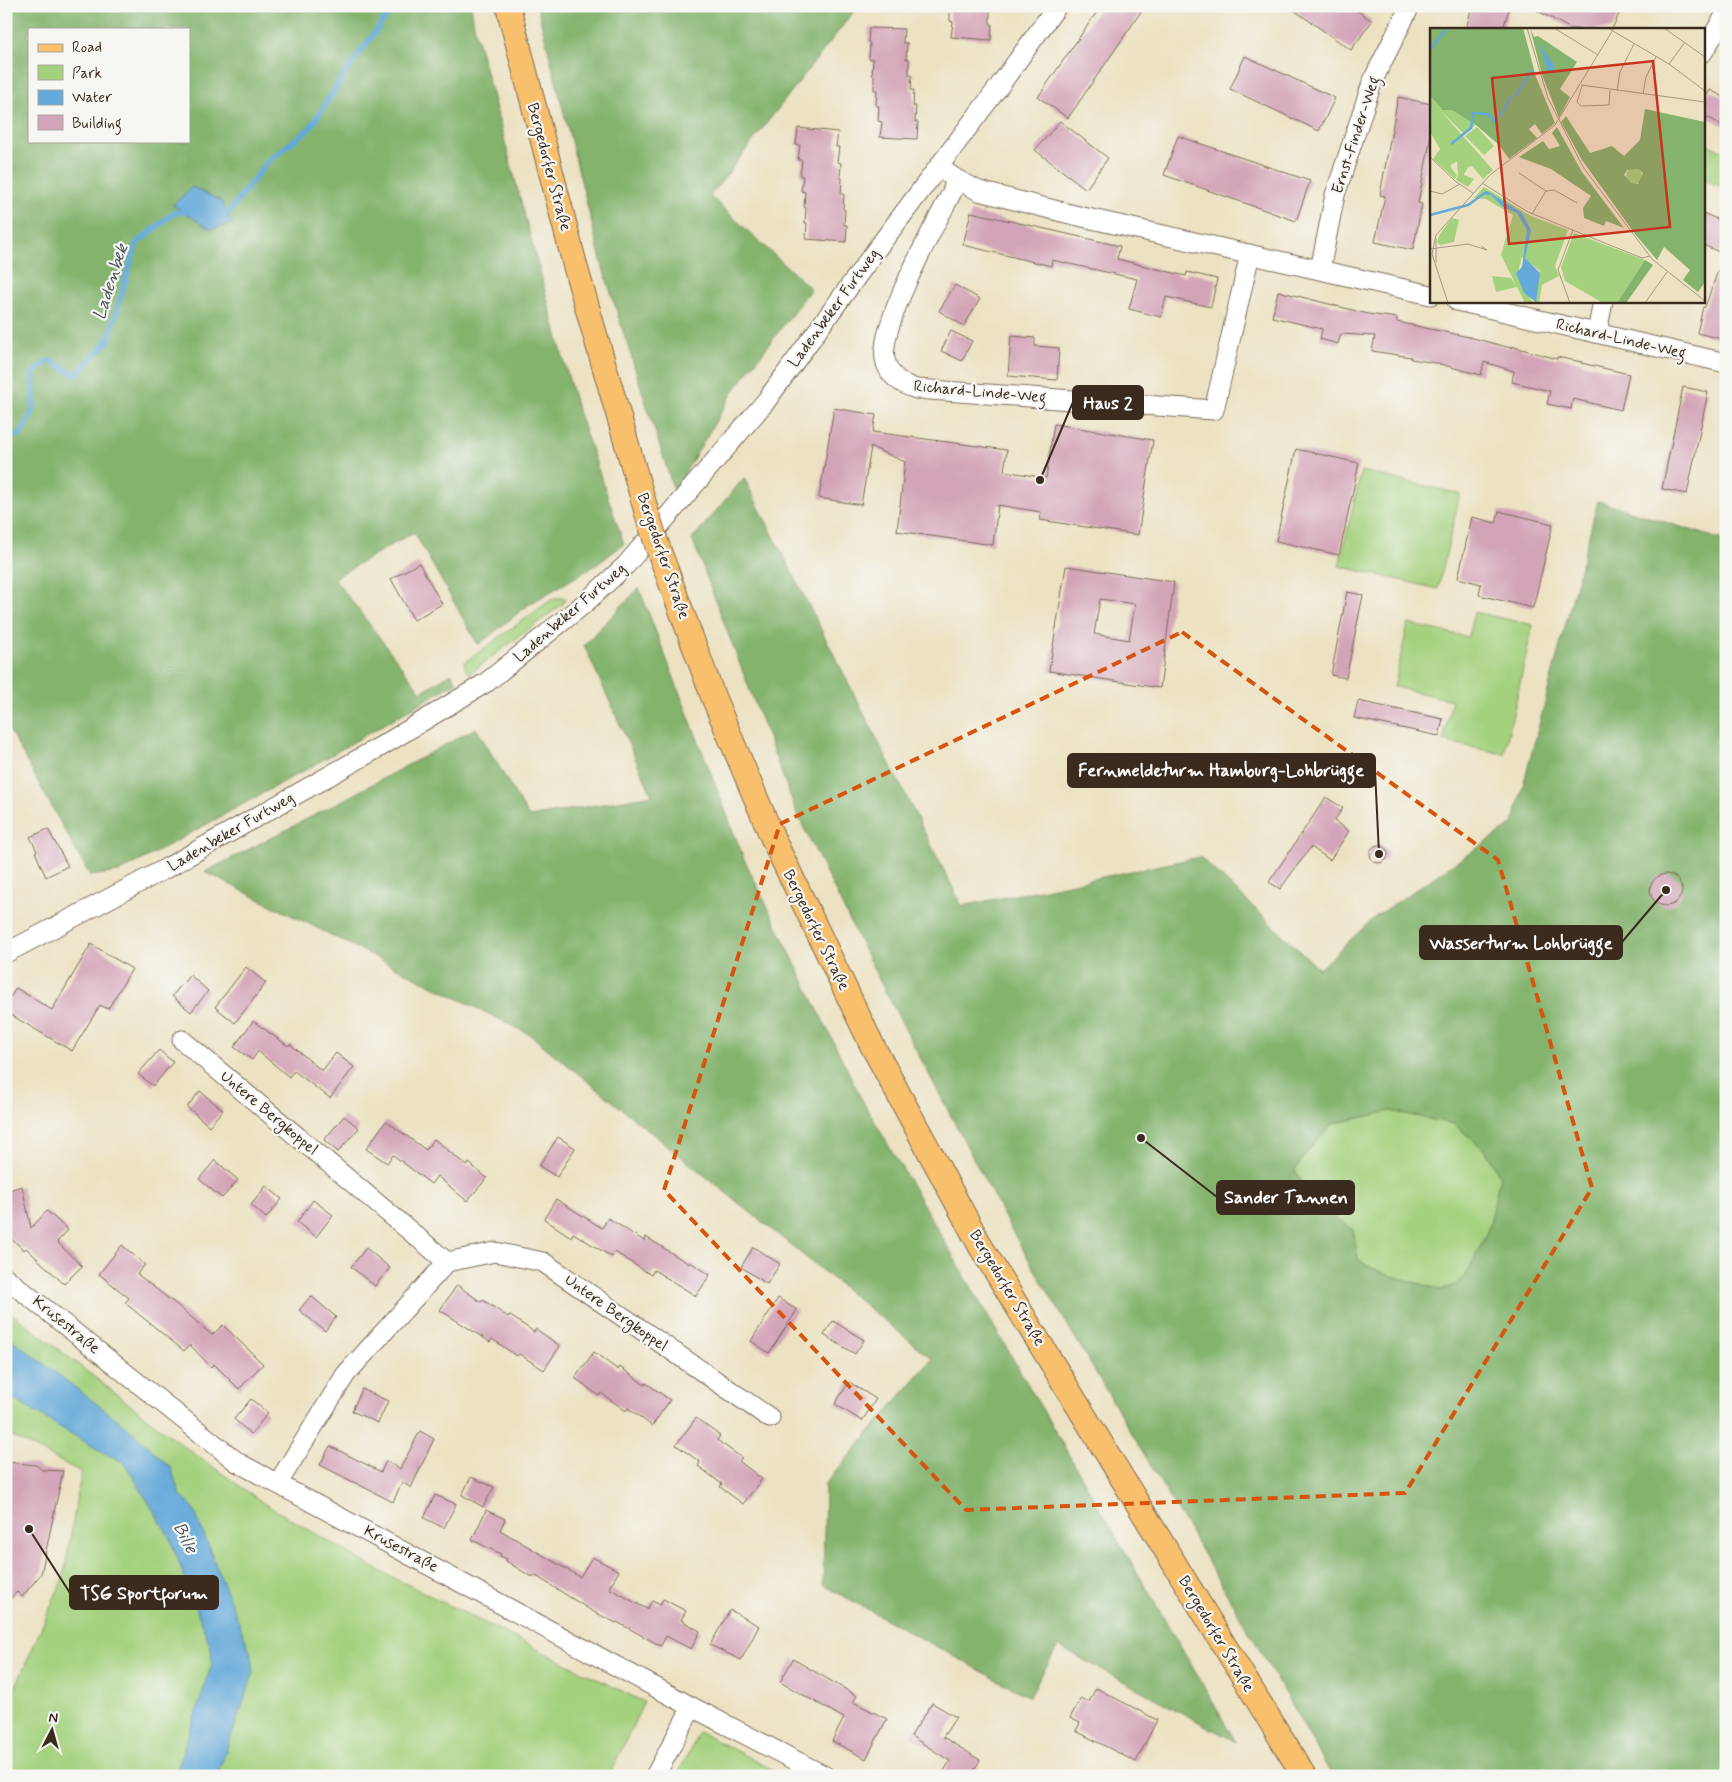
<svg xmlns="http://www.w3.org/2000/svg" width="1732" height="1782" viewBox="0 0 1732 1782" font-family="Mynerve,sans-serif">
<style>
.green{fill:#a4d17e;stroke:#707e4e}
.forest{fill:#83b36d;stroke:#5f6e46;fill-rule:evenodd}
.water{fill:#63a9d9;stroke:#4f6a7c}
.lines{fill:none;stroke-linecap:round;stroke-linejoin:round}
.stream{stroke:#63a9d9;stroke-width:5.5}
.building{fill:#d3a4b8;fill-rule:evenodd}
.minor-casing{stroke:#796a57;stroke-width:21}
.major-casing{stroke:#796a57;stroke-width:26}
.minor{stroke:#fff;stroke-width:19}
.major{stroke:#f8bf6c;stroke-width:24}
.major-bridge-casing{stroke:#796a57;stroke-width:26;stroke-linecap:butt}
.major-bridge{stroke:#f8bf6c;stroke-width:24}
.marked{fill:none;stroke:#d7540e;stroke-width:4;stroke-dasharray:10 6;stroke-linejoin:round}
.labels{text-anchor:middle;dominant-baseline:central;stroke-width:4.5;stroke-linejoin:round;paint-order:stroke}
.street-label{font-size:16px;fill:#3b2a1e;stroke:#f6f6f2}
.water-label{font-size:18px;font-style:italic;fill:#49565f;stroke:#f6f6f2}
.inset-river{fill:none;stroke:#63a9d9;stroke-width:2.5}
.inset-road{fill:none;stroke:#a59880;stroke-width:1}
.view{fill:#c8321e;fill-opacity:0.15;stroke:#c8321e;stroke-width:2.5}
.inset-edge{fill:none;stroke:#3b2a1e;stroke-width:2.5}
.leader{fill:none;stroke:#3b2a1e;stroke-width:2}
.callout-dot{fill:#3b2a1e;stroke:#f6f6f2;stroke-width:2}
.callout{fill:#3b2a1e;stroke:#3b2a1e;stroke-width:2}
.callout-label{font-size:18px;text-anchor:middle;font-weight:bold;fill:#fff}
</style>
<rect width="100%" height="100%" fill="#f6f6f2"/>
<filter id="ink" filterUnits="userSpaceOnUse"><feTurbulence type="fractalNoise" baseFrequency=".02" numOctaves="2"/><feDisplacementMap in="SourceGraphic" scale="10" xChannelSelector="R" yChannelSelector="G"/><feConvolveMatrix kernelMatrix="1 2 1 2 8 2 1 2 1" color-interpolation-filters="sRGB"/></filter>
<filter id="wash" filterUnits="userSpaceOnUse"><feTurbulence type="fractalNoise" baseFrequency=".0096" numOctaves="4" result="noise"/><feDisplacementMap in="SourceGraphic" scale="20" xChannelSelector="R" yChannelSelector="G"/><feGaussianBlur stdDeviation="1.12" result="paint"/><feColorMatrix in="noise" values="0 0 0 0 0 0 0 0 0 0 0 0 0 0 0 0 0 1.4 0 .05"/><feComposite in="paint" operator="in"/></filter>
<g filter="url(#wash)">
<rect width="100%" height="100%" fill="#ece2c2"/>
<g class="green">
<path d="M1703 142 1726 153V189L1703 179Z"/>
<path d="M1361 471 1460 494 1438 589 1339 566Z"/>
<path d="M559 598H566L564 603 469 674 464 666 465 662 551 600Z"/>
<path d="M1474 612 1533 625 1504 754 1443 741 1452 700 1394 687 1408 624 1468 637Z"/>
<path d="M1391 1111 1454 1124 1486 1151 1500 1176 1490 1225 1470 1268 1458 1284 1441 1290 1385 1274 1366 1265 1358 1259 1353 1230 1314 1204 1295 1170 1307 1152 1332 1124Z"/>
<path d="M6 1309 181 1444 265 1504 376 1569 644 1702 609 1776H6V1709L64 1576 81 1472 6 1433Z"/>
<path d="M699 1732 785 1776H677Z"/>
</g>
<g class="forest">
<path d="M6 6H471L475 31 575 402 624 544 596 565 528 605 478 645 414 532 334 578 421 692 451 673 457 682 314 765 142 860 119 872 90 876 6 724ZM29 29H189V141H29Z"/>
<path d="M537 6H637C648 13 660 13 671 6H858L710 196 811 289 735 389 674 491 603 268Z"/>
<path d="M744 478 962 906 1200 857 1319 969 1375 917 1513 824 1598 501 1726 541V1776H1332L1257 1645 1009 1226 874 970 798 816 692 539ZM1391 1111 1454 1124 1486 1151 1500 1176 1490 1225 1470 1268 1458 1284 1441 1290 1385 1274 1366 1265 1358 1259 1353 1230 1314 1204 1295 1170 1307 1152 1332 1124Z"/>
<path d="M639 588 744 859 861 1098 1236 1742 1058 1646 1029 1697 823 1585 825 1484 932 1359 529 1034 205 872 334 805 476 728 529 817 652 795 584 645Z"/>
</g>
<g class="water">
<path d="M192 187 221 201 232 224 210 229 173 205Z"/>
<path d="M6 1333 19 1345 122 1423 151 1449 171 1468 180 1495 193 1507 252 1656 254 1672 217 1776H175L212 1664 211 1648 169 1536 124 1462 102 1452 6 1395Z"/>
</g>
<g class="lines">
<g class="stream">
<path d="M220 212H229L267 162 310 128 347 71 394 6"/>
<path d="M6 439 21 434 34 409 33 373 49 360 76 375 108 341 136 244 175 212H190"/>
</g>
</g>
<g id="blocks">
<g class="building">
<path d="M950 6 990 7V23L992 24 991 40 951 37 953 22 950 21Z"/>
<path d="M1101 6H1145L1068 118 1038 97Z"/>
<path d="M1288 6H1351L1372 21 1351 50Z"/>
<path d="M1472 6H1499L1509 9 1503 29H1466Z"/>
<path d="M1529 6H1608L1620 12 1612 29H1571Z"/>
<path d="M869 28 904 29 903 43H907L906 59H909V75H912L911 90H914L913 106H916L915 122H918L917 139 880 137 882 122 878 121 879 106H876L877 90H874V75H872L873 59H869L870 43 868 42Z"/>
<path d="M1245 56 1335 98 1319 131 1230 89Z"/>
<path d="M1710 90 1726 98V127L1703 115V103Z"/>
<path d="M1398 97 1431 104V137L1418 203 1422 204 1413 250 1375 242 1385 196 1380 195Z"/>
<path d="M1060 121 1108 158 1086 189 1035 150Z"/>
<path d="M798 128 838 132 836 147H839L837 162 841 163 840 178H842L841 194H844L843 209 845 210 844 225H847L846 242 806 239 807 223H805L806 208 804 207 805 192 801 191 803 176H800L802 160H798L800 145H796Z"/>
<path d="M1178 136 1310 181 1296 221 1164 175Z"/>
<path d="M971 212 1120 246 1117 259 1186 276 1187 272 1217 279 1211 307 1166 297 1161 317 1129 309 1137 279 1052 260 1051 266 963 245Z"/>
<path d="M1703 213 1726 223V340L1697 333 1703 307H1705L1724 254 1703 245Z"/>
<path d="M955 285 980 299 964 326 939 311Z"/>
<path d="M1278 291 1368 314 1397 318V322L1469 337 1511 348V346L1557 359V357L1582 362 1581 363 1629 374 1621 410 1573 399 1571 409 1547 404 1550 391 1512 382 1514 371 1484 362 1481 375 1436 363 1411 359V357L1372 351 1375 336 1341 334 1338 344 1320 339 1322 329 1272 317Z"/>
<path d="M951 331 972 341 962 361 941 351Z"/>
<path d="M1011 336 1035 338V346L1059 348 1057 380 1008 376Z"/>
<path d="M1683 387 1708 392 1687 494 1662 489Z"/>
<path d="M834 408 876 415 873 432 1007 450 1004 471 1046 478 1054 424 1153 440 1138 535 1040 520 1041 512 998 505 993 545 897 531 905 462 871 447 861 505 819 498Z"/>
<path d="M1296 449 1359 463 1339 555 1276 541Z"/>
<path d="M1499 511 1553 524 1533 608 1479 595 1481 584 1458 578 1472 517 1496 523Z"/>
<path d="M419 563 442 604 414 620 391 579Z"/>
<path d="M1066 566 1174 582 1160 688 1049 671ZM1100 599 1135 604 1129 640 1094 634Z"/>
<path d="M1347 592 1363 595 1346 678 1331 675Z"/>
<path d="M1358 701 1443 719 1439 736 1354 718Z"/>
<path d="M1326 797 1343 808 1334 821 1349 831 1330 860 1311 847 1280 889 1269 882Z"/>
<path d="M48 829 68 866 46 877 35 852 37 851 30 837Z"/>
<circle cx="1379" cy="854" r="9"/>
<circle cx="1666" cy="890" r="16"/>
<path d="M91 944 132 969 108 1009 100 1005 72 1051 6 1012V1004L16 988 52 1010Z"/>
<path d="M246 967 266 983 235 1023 215 1007Z"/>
<path d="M190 975 208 991 191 1012 172 996Z"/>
<path d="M253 1021 288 1046 290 1044 322 1071 336 1053 354 1067 330 1098 294 1071 289 1077 258 1051 252 1060 234 1047Z"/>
<path d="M159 1050 173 1062 153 1086 138 1074Z"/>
<path d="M200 1091 223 1110 209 1126 187 1107Z"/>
<path d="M344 1116 359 1128 338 1152 324 1140Z"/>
<path d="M386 1121 426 1150 434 1139 467 1166 469 1163 487 1178 467 1201 437 1176 431 1184 393 1155 387 1163 366 1149Z"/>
<path d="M558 1137 575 1148 557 1177 539 1166Z"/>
<path d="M215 1160 238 1180 222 1198 199 1179Z"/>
<path d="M22 1186 31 1228 47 1211 68 1230 57 1242 82 1266 64 1284 26 1248 24 1250 6 1234V1191Z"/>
<path d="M266 1186 282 1199 266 1218 251 1205Z"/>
<path d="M556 1199 602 1228 608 1218 644 1241 646 1237 689 1264 690 1262 710 1275 696 1296 654 1270 651 1275 615 1252 612 1257 573 1233 571 1237 544 1219Z"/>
<path d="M313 1200 333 1215 316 1237 297 1222Z"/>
<path d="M122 1245 145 1265 137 1274 177 1305 212 1335 223 1325 263 1364 239 1389 214 1364 211 1367 190 1345 184 1351 125 1303 129 1298 99 1274Z"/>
<path d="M753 1247 780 1264 767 1284 741 1267Z"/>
<path d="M366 1248 390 1268 375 1286 351 1267Z"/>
<path d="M457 1285 481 1302 483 1300 508 1317 509 1315 534 1332 536 1329 560 1346 544 1370 519 1354 517 1356 492 1339 490 1342 440 1310Z"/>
<path d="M311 1296 336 1317 325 1331 299 1310Z"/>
<path d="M778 1298 797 1310 769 1353 751 1341Z"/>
<path d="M833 1321 864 1340 855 1354 824 1335Z"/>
<path d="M594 1352 618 1370 620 1367 645 1385 646 1383 670 1400 652 1426 628 1408 626 1411 601 1393 599 1396 575 1378Z"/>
<path d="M849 1382 876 1399 862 1421 835 1404Z"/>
<path d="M362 1389 388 1401 378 1423 352 1411Z"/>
<path d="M251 1399 268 1413 251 1434 234 1419Z"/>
<path d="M696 1418 720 1436 717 1440 742 1458 739 1461 762 1479 743 1504 720 1487 722 1484 698 1466 700 1462 676 1445Z"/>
<path d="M420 1431 434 1439 411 1488 402 1482 393 1502 320 1465 330 1446 381 1472 386 1461 400 1469Z"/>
<path d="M6 1462 36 1465 42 1470 63 1471 41 1574 22 1597 17 1592 6 1602Z"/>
<path d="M471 1477 494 1487 483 1507 462 1495Z"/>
<path d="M435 1495 456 1504 444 1528 424 1518Z"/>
<path d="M486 1510 505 1519 500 1530 580 1577 592 1557 619 1571 609 1588 647 1609 652 1601 660 1605 663 1599 686 1611 681 1620 700 1631 691 1649 666 1636 661 1646 617 1622 616 1623 592 1611 536 1576H530L506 1561 507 1559 500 1556 501 1554 472 1540Z"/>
<path d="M730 1610 759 1626 741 1660 710 1645Z"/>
<path d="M793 1659 857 1696 853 1702 887 1719 866 1759 832 1741 844 1718 780 1682Z"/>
<path d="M1096 1688 1157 1720 1136 1762 1076 1731 1080 1723 1070 1718 1081 1698 1089 1702Z"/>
<path d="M932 1703 956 1717 943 1737 980 1760 971 1776H941L950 1761 911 1736Z"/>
</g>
</g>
</g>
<g filter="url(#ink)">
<use href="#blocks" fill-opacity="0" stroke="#796a57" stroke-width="1"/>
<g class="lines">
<defs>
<g id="minor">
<path d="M1703 52 1726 14"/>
<path d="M946 172 956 179 979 191 1074 215 1431 295"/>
<path d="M956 179 952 192C935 225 879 325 885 359 888 376 901 384 916 389L1214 410 1250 254"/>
<path d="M1320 270 1335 195 1373 80 1410 6"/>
<path d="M1457 301 1726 363"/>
<path d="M1597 333 1603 301"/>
<path d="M6 953 165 869 385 744 487 682 585 603 626 565 766 401 876 250 1000 85 1057 6"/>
<path d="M182 1040 447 1262 495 1252 543 1262 770 1418"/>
<path d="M6 1278 237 1462 692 1707 825 1776"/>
<path d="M278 1483 346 1374 447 1262"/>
<path d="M655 1776 692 1707"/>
</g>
<g id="major">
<path d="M508 6 576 269 648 517"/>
<path d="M659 551 714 699 774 841 872 1045 981 1247 1304 1776"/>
</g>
</defs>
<use href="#minor" class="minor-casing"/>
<use href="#major" class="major-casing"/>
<use href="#minor" class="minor"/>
<use href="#major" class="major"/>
<defs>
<path id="major-bridge" d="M648 517 659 551"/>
</defs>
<use href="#major-bridge" class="major-bridge-casing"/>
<use href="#major-bridge" class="major-bridge"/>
</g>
</g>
<path class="marked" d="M1182 632 1498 860 1592 1188 1405 1493 966 1510 664 1190 780 824Z"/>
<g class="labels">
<g class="street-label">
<text transform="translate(1356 135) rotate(-72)">Ernst-Finder-Weg</text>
<text transform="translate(549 167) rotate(75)">Bergedorfer Straße</text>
<text transform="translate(834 308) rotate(-54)">Ladenbeker Furtweg</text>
<text transform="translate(1621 339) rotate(13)">Richard-Linde-Weg</text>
<text transform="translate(980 392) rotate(5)">Richard-Linde-Weg</text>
<text transform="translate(663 556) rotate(71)">Bergedorfer Straße</text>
<text transform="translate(570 613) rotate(-41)">Ladenbeker Furtweg</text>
<text transform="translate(231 832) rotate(-30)">Ladenbeker Furtweg</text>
<text transform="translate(816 930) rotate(64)">Bergedorfer Straße</text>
<text transform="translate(269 1113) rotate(40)">Untere Bergkoppel</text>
<text transform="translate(1007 1288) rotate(59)">Bergedorfer Straße</text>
<text transform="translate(616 1313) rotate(35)">Untere Bergkoppel</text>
<text transform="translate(66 1325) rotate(39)">Krusestraße</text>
<text transform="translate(401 1549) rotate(28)">Krusestraße</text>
<text transform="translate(1216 1634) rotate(59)">Bergedorfer Straße</text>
</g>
<g class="water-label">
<text transform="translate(111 282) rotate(-72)">Ladenbek</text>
<text transform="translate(185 1538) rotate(63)">Bille</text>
</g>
</g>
<g transform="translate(1430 28)">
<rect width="275" height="275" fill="#ece2c2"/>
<path d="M0 68 13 82H22L46 97 34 106 9 81 63 142 53 151 42 138 38 139 34 147 44 151 38 159 26 152 28 148 27 133 20 138 27 148 25 151 3 131 10 121 0 104ZM47 99 64 118 54 127 35 108ZM196 148a8 8 0 1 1 16 0a8 8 0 1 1-16 0ZM54 159 101 188 138 202 125 238 129 248 112 257 109 275H95L71 227 83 187 56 171 44 170ZM92 229 110 243 106 272 103 274 92 259 89 240ZM22 190 29 192 24 214 10 217 7 214 10 206ZM144 205 215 232 187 275H173L135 253 131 239ZM62 248 81 250 87 259 66 264Z" fill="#a4d17e" fill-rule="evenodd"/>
<path d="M0 0H93L106 49 125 95 112 106 105 96 99 101 107 110 79 131 69 117 46 97 22 82H13L0 68ZM100 0 104 9 108 8 147 34 130 61 140 69 129 90 112 47ZM215 81 275 94V254L268 264 253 252 260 242 234 219 227 232 205 206 152 132 131 94 136 88 160 125 182 118 194 128 210 112ZM208 141 213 145 208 156 201 155 194 147 197 142ZM127 99 152 144 194 200 176 193 174 198 154 190 153 180 161 168 121 141 89 129 113 113 119 121 130 118 122 105ZM215 232 223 237 196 275H187Z" fill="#83b36d" fill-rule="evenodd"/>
<path d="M109 15 123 36V45L118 42ZM57 163 92 185 101 202 95 230 110 245 106 274 94 265 86 245 92 239 97 202 87 185 73 179 61 167 52 166Z" fill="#63a9d9"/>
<path class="inset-river" d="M0 22 17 0M85 68 102 42M21 116 41 100 43 85 58 86 64 93 75 81 81 68M0 187 38 177 56 164"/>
<path class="inset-road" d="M97 0 118 70 153 139 222 231 275 273M124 0 168 27M178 0 239 36 275 63M234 0 275 29M239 36 255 14M151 57 275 74M152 58 147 74 151 78 179 77 180 62M187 63 190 44 204 16M213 66 216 49 226 29M0 129 25 153 43 165M89 145 116 163 124 162 147 175M52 155 98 184 212 230 220 228M0 163 12 166 30 156M102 186 116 163M0 221 38 216 57 222 51 218M6 234V210M18 275 2 226 6 207 60 147 125 97 184 0M140 275 128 242 143 202M215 275 237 244"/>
<path class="view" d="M223 33 240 199 79 216 62 50Z"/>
<rect width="275" height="275" class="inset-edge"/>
</g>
<path class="leader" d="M1040 480L1073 402M1379 854L1375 770M1666 890L1622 942M1141 1138L1217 1197M29 1529L70 1593"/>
<g class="callout-dot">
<circle cx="1040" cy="480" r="5"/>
<circle cx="1379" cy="854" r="5"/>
<circle cx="1666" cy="890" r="5"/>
<circle cx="1141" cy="1138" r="5"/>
<circle cx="29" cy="1529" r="5"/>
</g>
<g class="callout">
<rect x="1073" y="386" width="70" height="33" rx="5"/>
<rect x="1068" y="754" width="307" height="33" rx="5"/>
<rect x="1420" y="926" width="202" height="33" rx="5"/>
<rect x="1217" y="1181" width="137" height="33" rx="5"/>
<rect x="70" y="1576" width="148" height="33" rx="5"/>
</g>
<g class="callout-label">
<text x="1108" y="409">Haus 2</text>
<text x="1221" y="776">Fernmeldeturm Hamburg-Lohbrügge</text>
<text x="1521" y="949">Wasserturm Lohbrügge</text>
<text x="1286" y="1203">Sander Tannen</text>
<text x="144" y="1599">TSG Sportforum</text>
</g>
<rect width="1732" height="1782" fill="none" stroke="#f6f6f2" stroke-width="25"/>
<rect x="28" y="28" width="162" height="115" fill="#f6f6f2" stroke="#aba49d"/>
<rect x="38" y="44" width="25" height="8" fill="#f8bf6c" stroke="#aba49d"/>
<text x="72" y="52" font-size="15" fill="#3b2a1e">Road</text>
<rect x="38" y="65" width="25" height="15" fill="#a4d17e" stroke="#aba49d"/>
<text x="72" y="78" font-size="15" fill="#3b2a1e">Park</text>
<rect x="38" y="90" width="25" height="15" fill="#63a9d9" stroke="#aba49d"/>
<text x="72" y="102" font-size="15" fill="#3b2a1e">Water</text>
<rect x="38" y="115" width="25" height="15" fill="#d3a4b8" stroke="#aba49d"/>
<text x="72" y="128" font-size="15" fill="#3b2a1e">Building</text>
<g transform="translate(52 1730) rotate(6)" stroke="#f6f6f2" stroke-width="4" paint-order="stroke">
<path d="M0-4L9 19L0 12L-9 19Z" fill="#3b2a1e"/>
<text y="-8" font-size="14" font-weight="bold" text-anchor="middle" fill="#3b2a1e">N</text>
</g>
</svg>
